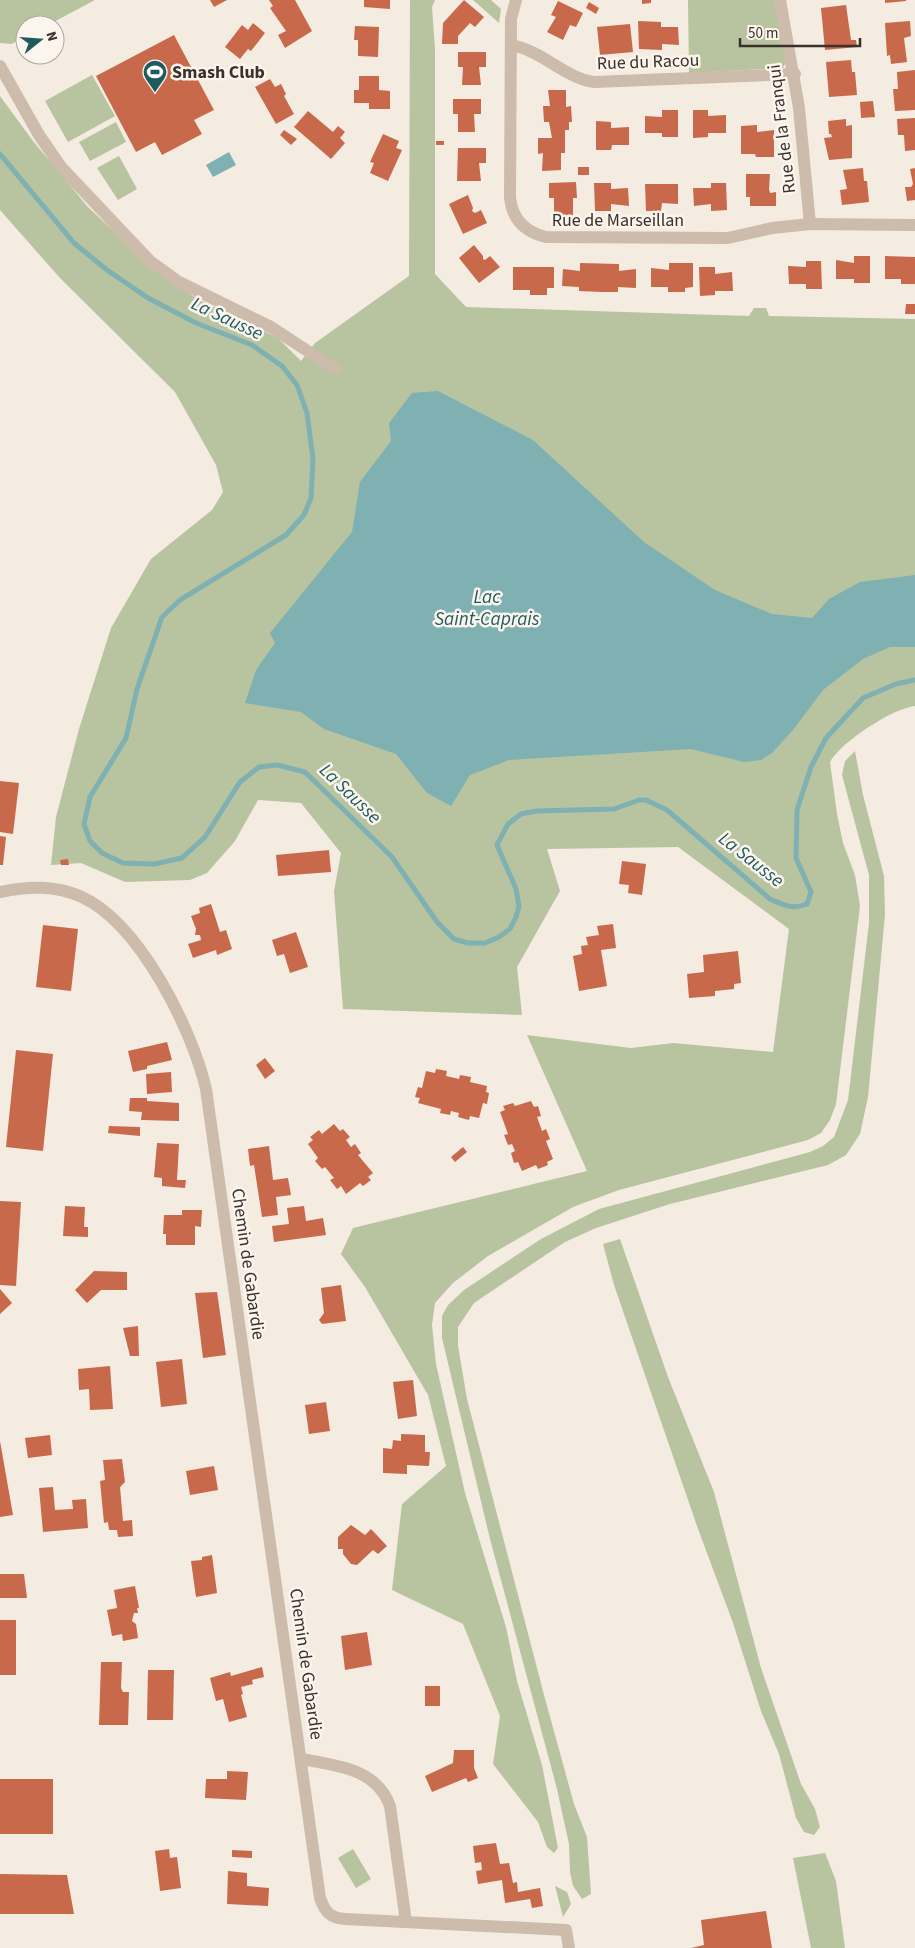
<svg xmlns="http://www.w3.org/2000/svg" width="915" height="1948" viewBox="0 0 915 1948" font-family="'Source Sans 3',sans-serif">
<style>
.green{fill:#b8c4a0}
.water{fill:#7fb0b2}
.lines{fill:none;stroke-linecap:round;stroke-linejoin:round}
.stream{stroke:#7fb0b2;stroke-width:5}
.building{fill:#c8694b}
.minor{stroke:#cdbbac;stroke-width:12}
.labels{text-anchor:middle;dominant-baseline:central;stroke-width:5;stroke-linejoin:round;paint-order:stroke}
.street-label{font-size:18px;fill:#3b302b;stroke:#fbf5ee}
.poi-label{font-size:18px;font-weight:bold;fill:#3b302b;stroke:#fbf5ee;text-anchor:start}
.water-label{font-size:19px;font-style:italic;fill:#1f5a5e;stroke:#fbf5ee}
</style>
<rect width="100%" height="100%" fill="#f4ebe1"/>
<g class="green">
<path d="M0 0H95L48 25H25V37L11 44 0 43Z"/>
<path d="M410 0H435L432 7 435 50V274L466 307 749 316 754 308H766L769 316 915 319V706C893 708 841 742 830 762L837 814 843 843 855 875 860 906 836 1104 830 1120 821 1133 808 1140 619 1190 573 1207 488 1256 453 1283 435 1303 432 1325 436 1364 465 1493 506 1627 517 1681 542 1765 558 1848 554 1853 547 1847 538 1822 493 1764 500 1716 463 1624 392 1590 402 1504 446 1466 428 1395 365 1287 341 1254 353 1228 587 1171 527 1035 631 1048 673 1043 773 1052 789 929 678 847 547 849 560 891 517 967 522 1015 343 1009 334 891 341 853 301 803 258 800 235 841 207 873 190 880 125 882 81 863 51 865 56 817 79 729 111 628 151 559 212 510 223 492 216 465 175 392 60 278 0 210V96L33 141 87 206 158 273 199 300 261 329 279 339 301 361 315 343 409 276Z"/>
<path d="M473 0H491L501 9 499 23Z"/>
<path d="M688 0H774L786 62 783 68 689 73Z"/>
<path d="M92 75 115 116 68 142 45 101Z"/>
<path d="M116 122 126 142 90 161 79 142Z"/>
<path d="M119 156 137 189 118 200 97 168Z"/>
<path d="M855 751 863 795 884 876 885 915 868 1097 860 1134 846 1155 828 1165 670 1204 596 1228 565 1242 474 1303 458 1327V1346L467 1399 544 1695 574 1804 587 1837 591 1894 582 1899 573 1886 570 1872 569 1844 557 1789 490 1539 442 1338V1316L448 1305 464 1290 541 1239 599 1209 810 1152 823 1146 834 1137 848 1100 869 923V875L842 775 845 761Z"/>
<path d="M620 1239 668 1377 714 1492 761 1668 801 1784 815 1809 820 1827 814 1835 804 1832 796 1818 779 1754 761 1711 733 1623 697 1526 614 1285 603 1244Z"/>
<path d="M353 1849 371 1879 356 1888 338 1858Z"/>
<path d="M825 1853 836 1881 845 1948H811L793 1858Z"/>
<path d="M555 1886 567 1892 571 1904 563 1917Z"/>
</g>
<g class="water">
<path d="M229 152 236 165 213 177 206 165Z"/>
<path d="M438 391 533 440 644 542 715 590 772 614 812 618 829 599 860 582 915 575V647H890L863 659 823 690 793 730 772 753 761 760 744 762 691 749 509 760 470 775 451 806 427 793 396 754 324 729 301 712 245 703 256 670 275 643 270 633 352 532 360 482 391 441 389 423 412 393Z"/>
</g>
<g class="lines">
<path class="stream" d="M0 154 74 243 107 270 148 298 196 323 252 345 282 366 297 385 307 413 313 459 311 498 304 515 286 535 180 600 162 617 137 689 126 738 90 797 84 824 90 841 102 853 123 863 154 864 182 858 205 837 240 782 259 767 277 765 305 772 392 857 437 922 454 939 468 943H485L499 937 510 929 516 917 519 906 516 889 497 845 508 824 521 814 536 811 614 809 639 800H646L667 810 770 899C784 905 792 910 807 904L811 892 796 858 797 810 811 767 826 738 863 698 896 684 915 680"/>
</g>
<g class="building">
<path d="M210 0H227L214 7Z"/>
<path d="M269 0H295L312 31 285 48 278 35 286 31 270 8 273 6Z"/>
<path d="M364 0H390V9L364 7Z"/>
<path d="M464 0 484 17 475 27 470 23 458 36V44H442L443 23Z"/>
<path d="M642 0H651V3L642 4Z"/>
<path d="M885 0H906V1L885 3Z"/>
<path d="M558 1 583 13 576 27 570 25 563 40 547 32 556 17 551 15Z"/>
<path d="M589 2 599 8 596 14 586 8Z"/>
<path d="M846 5 851 40H856L857 47 825 50 821 8Z"/>
<path d="M638 21 661 22V27H678L679 45 662 44V50L639 49Z"/>
<path d="M910 21 911 36 904 38 907 62 891 64 890 55 887 56 885 23Z"/>
<path d="M253 23 265 33 251 51 248 49 240 59 225 47 242 25 248 30Z"/>
<path d="M630 24 633 52 600 55 597 27Z"/>
<path d="M355 26 379 27 378 57 358 56V40H354Z"/>
<path d="M174 35 214 110 194 120 202 134 162 155 155 142 136 152 96 76Z"/>
<path d="M458 52H486V67H479L481 85H462L463 67H458Z"/>
<path d="M851 60 852 72H855L857 95 829 97 826 62Z"/>
<path d="M915 70V110L895 111 893 89H898L897 72Z"/>
<path d="M359 76H379V90L390 91V109H369V103H354V90H359Z"/>
<path d="M270 79 275 87 281 84 286 94 284 96 294 114 276 124 255 87Z"/>
<path d="M548 90H566V107L571 106 572 122H569V130H565V153H561V170L542 171 543 153 538 154V138H552L549 122H544L543 106H550Z"/>
<path d="M453 99H481V114H474L475 132H458V114H453Z"/>
<path d="M873 101 875 117 861 118 860 102Z"/>
<path d="M662 110H678V137H662V133H645V116L662 117Z"/>
<path d="M693 110H708V116L726 115V133H708V137L693 138Z"/>
<path d="M308 111 333 132 338 126 345 132 340 138 345 143 331 159 294 127Z"/>
<path d="M915 118V150L905 151 904 135H898L897 119Z"/>
<path d="M846 119V126L852 125V158L829 160 824 138 832 137 831 134H829L828 121Z"/>
<path d="M596 121 611 122V128L629 127V145H612L611 150H596Z"/>
<path d="M757 125V132L774 130V157H756L755 154H741V126Z"/>
<path d="M284 130 297 139 291 145 280 135Z"/>
<path d="M383 134 399 141 396 148 402 150 388 181 370 173 374 163 370 162Z"/>
<rect x="436" y="141" width="8" height="4"/>
<path d="M458 148H486V163H479L481 181H457Z"/>
<rect x="578" y="167" width="11" height="8"/>
<path d="M863 168 864 181H867L869 202 842 205 840 190 847 189 843 170Z"/>
<path d="M915 168V200L907 201 905 187H911L913 184 910 169Z"/>
<path d="M746 174H770L769 189 770 193 776 192V206H750V197H746Z"/>
<path d="M576 182 577 198H573V215L554 216V198H549V183Z"/>
<path d="M594 183H611V189L628 188 629 206 611 204V211H595Z"/>
<path d="M711 183H726L727 210 711 211V204L694 206 693 188H711Z"/>
<path d="M645 184H678V204L662 203 661 211H646Z"/>
<path d="M468 195 473 208 472 211 475 213 481 210 487 223 463 234 449 204Z"/>
<path d="M474 245 483 256V259L485 260 490 256 500 267 479 283 459 258Z"/>
<path d="M854 256H870V283H854V279H836V260L854 263Z"/>
<path d="M885 256 915 257V284H901V279H885Z"/>
<path d="M806 261H821L822 289H806V284H789L788 266 806 267Z"/>
<path d="M580 263 619 264V271L636 269V288L618 287V292H602L579 291V287L562 286 563 269 580 271Z"/>
<path d="M669 263H693V287L685 288V292H668V287H651V268L669 270Z"/>
<path d="M513 267H554V288H547V295H530V290H513Z"/>
<path d="M699 267H715V274L732 272 733 291H715V295L700 296Z"/>
<path d="M906 304H915V314H905Z"/>
<path d="M0 781 19 783 13 834 0 832Z"/>
<path d="M0 836 6 837 3 865H0Z"/>
<path d="M329 850 331 872 278 876 276 855Z"/>
<path d="M68 859 69 865H61L60 860Z"/>
<path d="M622 861 646 864 642 895 628 893 629 885 619 884Z"/>
<path d="M211 904 220 932 226 930 232 949 217 955 216 950 193 958 188 944 201 940 200 935H195L196 929 191 916 200 913 199 908Z"/>
<path d="M613 924 616 948 601 950 607 986 579 991 573 956 582 954 581 946 588 945 586 937 599 935 597 926Z"/>
<path d="M43 925 78 929 71 991 36 987Z"/>
<path d="M296 932 308 967 290 973 284 954 277 956 272 940Z"/>
<path d="M738 951 741 983 734 984V989L715 991V996L689 998 687 974 704 972 703 955Z"/>
<path d="M167 1042 172 1060 147 1066V1069L133 1072 128 1051Z"/>
<path d="M16 1050 53 1054 43 1151 6 1147Z"/>
<path d="M265 1058 275 1071 265 1079 256 1065Z"/>
<path d="M436 1069 447 1071 446 1076 459 1079 460 1075 471 1077 470 1082 487 1086 486 1092 489 1093 487 1104 483 1103 479 1118 470 1116 469 1120 458 1117 459 1113 451 1111 450 1115 440 1113 441 1109 418 1103 420 1098 415 1097 418 1087 422 1088 426 1071 435 1073Z"/>
<path d="M171 1072 172 1092 147 1094 146 1074Z"/>
<path d="M130 1098H147V1101L179 1103V1121L141 1120 142 1112 129 1111Z"/>
<path d="M531 1101 534 1107 538 1106 541 1116 537 1117 542 1131 546 1129 550 1139 546 1141 553 1159 547 1162 548 1165 538 1169 536 1165 522 1171 518 1162 514 1163 511 1153 515 1151 512 1144 508 1145 504 1135 508 1134 500 1112 505 1110 503 1106 513 1103 515 1106Z"/>
<path d="M334 1124 340 1131 343 1129 350 1137 346 1140 351 1147 355 1144 361 1153 358 1155 373 1173 368 1177 371 1180 363 1186 360 1183 346 1194 341 1186 337 1189 330 1180 334 1178 325 1167 322 1169 315 1161 318 1158 308 1144 313 1140 310 1137 319 1130 322 1134Z"/>
<path d="M109 1126 140 1127V1136L108 1133Z"/>
<path d="M157 1143 179 1144 177 1180H186L185 1188 162 1186V1178L154 1177Z"/>
<path d="M269 1146 273 1180 288 1178 291 1195 276 1197 278 1215 262 1217 254 1165 250 1166 248 1149Z"/>
<path d="M463 1147 467 1152 455 1162 451 1157Z"/>
<path d="M0 1201 21 1202 16 1286 0 1285Z"/>
<path d="M65 1206 85 1207 84 1227H88V1237L63 1236Z"/>
<path d="M304 1206 306 1221 323 1218 326 1235 274 1242 272 1226 289 1224 287 1208Z"/>
<path d="M182 1210H202L201 1227 195 1226V1245H166V1234H163L164 1215H182Z"/>
<path d="M94 1271 127 1272V1290H101L87 1303 75 1290Z"/>
<path d="M341 1285 346 1321 322 1324 319 1320 324 1313 321 1288Z"/>
<path d="M0 1289 12 1303 0 1314Z"/>
<path d="M217 1292 226 1355 203 1358 195 1293Z"/>
<path d="M138 1326 139 1356H130L123 1328Z"/>
<path d="M182 1359 187 1404 161 1407 156 1362Z"/>
<path d="M110 1366 113 1409 90 1410 89 1389 79 1390 78 1369Z"/>
<path d="M413 1380 417 1416 398 1419 393 1382Z"/>
<path d="M326 1402 330 1431 309 1434 305 1405Z"/>
<path d="M401 1434 425 1435V1452H430L429 1466 407 1465V1474L383 1473V1448L392 1449 393 1440 401 1441Z"/>
<path d="M50 1435 52 1455 28 1458 25 1438Z"/>
<path d="M0 1441 13 1515 0 1517Z"/>
<path d="M122 1459 125 1482 120 1487 123 1521 132 1520 133 1536 118 1537 117 1530H109L108 1522 104 1523 100 1481 105 1480 103 1460Z"/>
<path d="M214 1466 218 1490 190 1495 186 1471Z"/>
<path d="M53 1487 55 1510 73 1509 72 1500 86 1499 88 1528 43 1532 39 1488Z"/>
<path d="M351 1525 365 1535 371 1529 387 1546 378 1554 373 1550 357 1565 351 1564 343 1554V1549H338V1537Z"/>
<path d="M212 1555 217 1593 196 1597 191 1561 202 1560V1557Z"/>
<path d="M0 1574H24L27 1598H0Z"/>
<path d="M135 1586 139 1608H137L138 1613H134L132 1621 136 1624 138 1638 123 1641 122 1634 112 1636 107 1610 117 1608 114 1590Z"/>
<rect x="0" y="1620" width="16" height="55"/>
<path d="M367 1632 372 1665 345 1670 341 1636Z"/>
<path d="M101 1662H122L121 1688 123 1692H129L128 1725H99Z"/>
<path d="M262 1667 264 1677 252 1680 253 1684 241 1687 243 1694 241 1695 247 1717 229 1722 223 1699 216 1701 210 1678 230 1672 231 1676Z"/>
<path d="M148 1670H174L173 1720H147Z"/>
<rect x="425" y="1686" width="15" height="20"/>
<path d="M454 1750H474V1768L478 1778 468 1782 466 1778 432 1792 425 1776 453 1763Z"/>
<path d="M227 1771 248 1772 246 1800 205 1798 206 1779H227Z"/>
<rect x="0" y="1779" width="53" height="55"/>
<path d="M496 1843 500 1864 509 1863 513 1883 517 1882 518 1892 540 1888 543 1906 532 1908 530 1899 505 1903 502 1880 478 1884 476 1871 482 1870 481 1862 475 1863 473 1846Z"/>
<path d="M169 1849 170 1858 177 1857 181 1888 160 1891 155 1851Z"/>
<path d="M232 1850 252 1851V1858L232 1857Z"/>
<path d="M228 1871 247 1873V1886L269 1888 268 1906 227 1904Z"/>
<path d="M0 1874 67 1875 74 1914H0Z"/>
<path d="M766 1911 772 1948H691L704 1945 701 1920Z"/>
</g>
<g class="lines">
<g class="minor">
<path d="M516 0 511 19 510 197C512 219 525 232 546 237L728 238 772 228 810 224 915 225"/>
<path d="M780 0 799 108 810 224"/>
<path d="M512 45C544 52 565 78 594 82L795 74"/>
<path d="M0 66 39 135 61 167 150 261 179 282 271 327 335 369"/>
<path d="M0 892C29 886 55 885 82 897 140 924 192 1029 206 1089L320 1898C325 1912 330 1918 345 1919L566 1930 569 1948"/>
<path d="M302 1759C337 1766 376 1768 390 1806L406 1922"/>
</g>
</g>
<defs>
<symbol id="stadium-pin" viewBox="-11 -11 22 30"><path d="M0 17L-7.5 6A9.5 9.5 0 1 1 7.5 6Z" fill="#1f5a5e" stroke="#fbf5ee"/><path d="M0-5a6.5 5 0 1 0 0 10a6.5 5 0 1 0 0-10ZM-3.5-1.8h7v3.6h-7Z" fill="#fff"/></symbol>
</defs>
<g fill-rule="evenodd">
<use href="#stadium-pin" x="141" y="58" width="28" height="38"/>
</g>
<g class="labels">
<g class="street-label">
<text transform="translate(648 62) rotate(-2)">Rue du Racou</text>
<text transform="translate(782 129) rotate(-97)">Rue de la Franqui</text>
<text x="618" y="220">Rue de Marseillan</text>
<text transform="translate(248 1264) rotate(82)">Chemin de Gabardie</text>
<text transform="translate(306 1664) rotate(82)">Chemin de Gabardie</text>
</g>
<g class="poi-label">
<text x="172" y="72">Smash Club</text>
</g>
<g class="water-label">
<text transform="translate(227 319) rotate(25)">La Sausse</text>
<text x="487" y="597">Lac<tspan x="487" dy="22">Saint-Caprais</tspan></text>
<text transform="translate(350 794) rotate(44)">La Sausse</text>
<text transform="translate(751 860) rotate(38)">La Sausse</text>
</g>
</g>
<g transform="translate(40 40) rotate(73)"><circle r="24" fill="#fbf5ee" stroke="#aea6a0"/>
<path d="M0-4L9 19L0 12L-9 19Z" fill="#1f5a5e"/>
<text y="-8" font-size="14" font-weight="bold" text-anchor="middle" fill="#3b302b">N</text>
</g>
<path d="M740 38v8h120v-8" fill="none" stroke="#3b302b" stroke-width="2.5"/>
<text x="748" y="38" font-size="15" fill="#3b302b" stroke="#fbf5ee" stroke-width="4" paint-order="stroke">50 m</text>
</svg>
